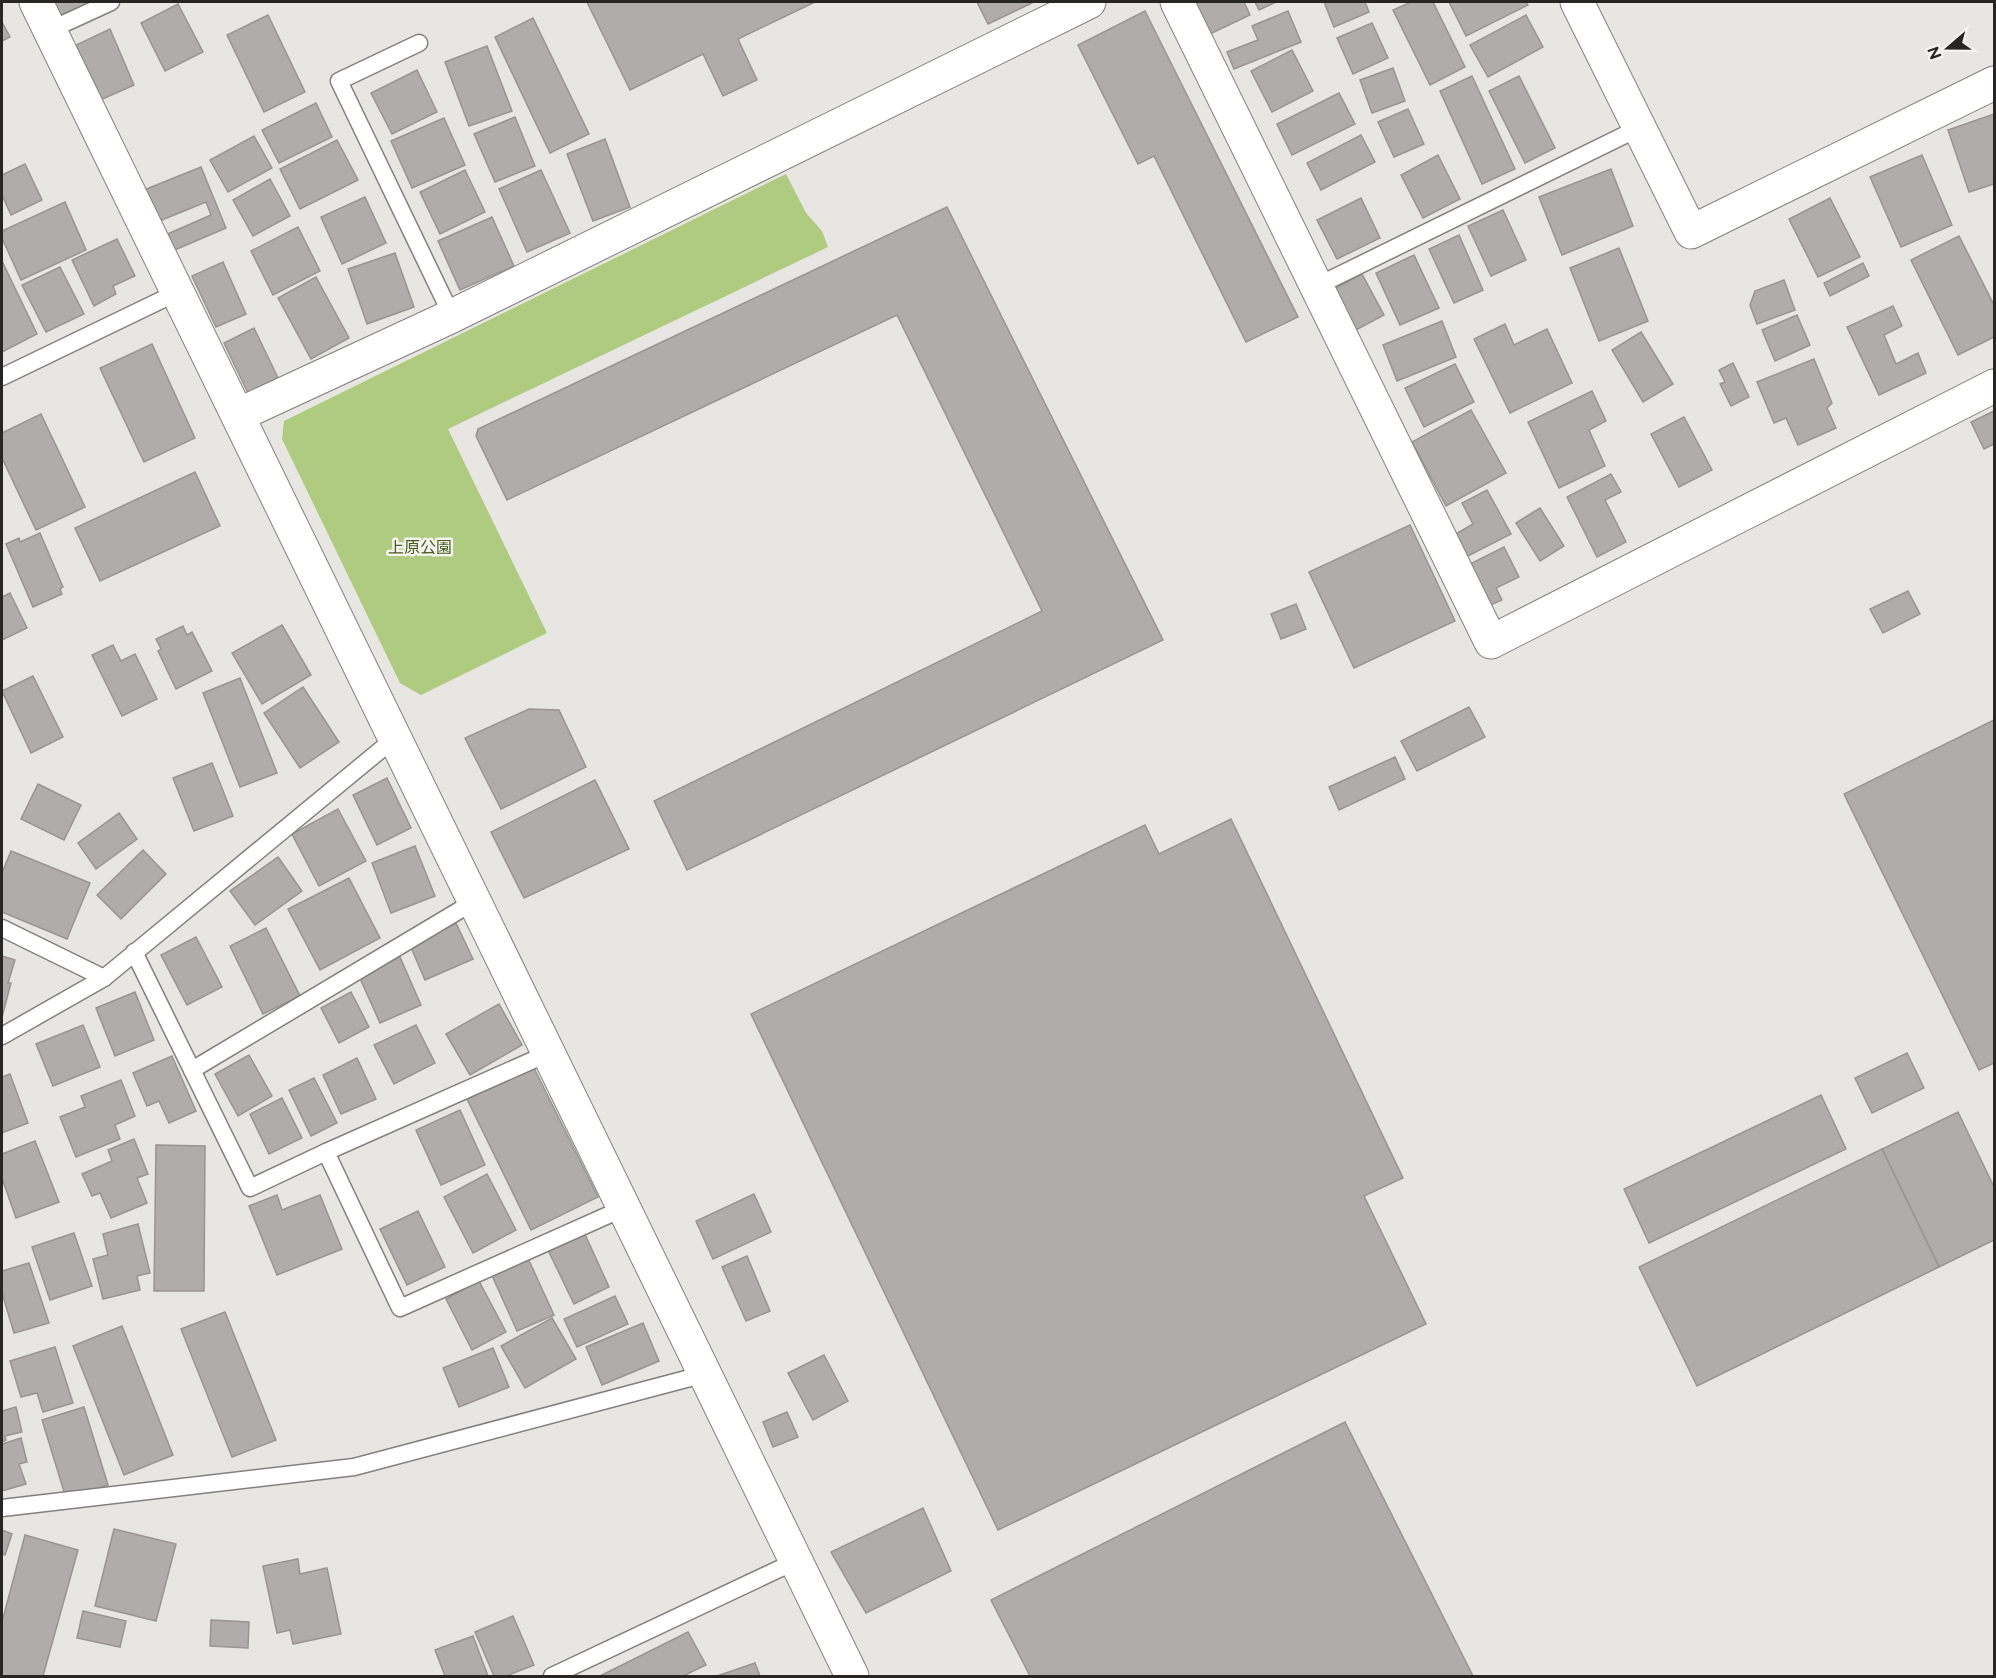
<svg xmlns="http://www.w3.org/2000/svg" width="1996" height="1678" viewBox="0 0 1996 1678" font-family="Raleway,'Noto Sans JP',sans-serif">
<style>
.green{fill:#aecb7f}
.building{fill:#b1acac;stroke:#999493;stroke-width:1.5}
.lines{fill:none;stroke-linecap:round;stroke-linejoin:round}
.service-casing{stroke:#82807c;stroke-width:19}
.minor-casing{stroke:#82807c;stroke-width:35}
.service{stroke:#fff;stroke-width:16}
.minor{stroke:#fff;stroke-width:33}
.labels{text-anchor:middle;dominant-baseline:central;stroke-width:5;stroke-linejoin:round;paint-order:stroke}
.park-label{font-size:16px;fill:#475b1f;stroke:#f6f4f0}
</style>
<rect width="100%" height="100%" fill="#e8e6e2"/>
<path class="green" d="M786 174 806 213 822 231 828 247 448 429 547 633 421 695 400 683 282 439 284 421Z"/>
<g class="building">
<path d="M38 2H92L47 21Z"/>
<path d="M587 2H815L738 39 757 80 723 96 703 54 630 90Z"/>
<path d="M977 2H1034L988 24Z"/>
<path d="M1195 2H1244L1250 15 1210 34Z"/>
<path d="M1255 2H1276L1259 10Z"/>
<path d="M1324 2H1365L1369 12 1334 27Z"/>
<path d="M1411 2H1433L1465 67 1430 85 1393 10Z"/>
<path d="M1449 2H1526L1528 5 1466 36Z"/>
<path d="M178 4 203 52 165 71 141 23Z"/>
<path d="M1145 11 1298 317 1246 342 1154 156 1138 164 1078 45Z"/>
<path d="M1288 11 1301 42 1234 69 1227 52 1258 40 1252 26Z"/>
<path d="M268 15 305 92 264 112 227 35Z"/>
<path d="M1526 15 1543 47 1488 77 1470 45Z"/>
<path d="M533 18 589 134 550 153 495 37Z"/>
<path d="M2 22 10 37 2 41Z"/>
<path d="M1372 23 1388 58 1353 74 1337 38Z"/>
<path d="M110 29 134 85 98 101 74 46Z"/>
<path d="M487 46 512 111 469 126 445 62Z"/>
<path d="M1292 50 1313 91 1272 112 1251 71Z"/>
<path d="M1393 68 1405 101 1372 113 1360 80Z"/>
<path d="M417 70 437 112 392 134 371 93Z"/>
<path d="M1472 76 1515 169 1482 184 1440 91Z"/>
<path d="M1519 76 1555 148 1525 163 1489 91Z"/>
<path d="M1339 93 1355 124 1292 155 1277 124Z"/>
<path d="M316 103 332 137 279 163 262 130Z"/>
<path d="M1408 109 1424 144 1394 157 1378 122Z"/>
<path d="M1994 114V184L1969 192 1948 130Z"/>
<path d="M515 117 535 166 495 182 474 134Z"/>
<path d="M444 118 465 165 412 188 391 141Z"/>
<path d="M1361 135 1375 162 1321 190 1307 163Z"/>
<path d="M254 136 272 168 228 192 210 160Z"/>
<path d="M605 139 630 207 593 221 567 154Z"/>
<path d="M337 140 358 180 300 209 280 169Z"/>
<path d="M1438 155 1460 199 1423 218 1401 175Z"/>
<path d="M1922 155 1952 225 1901 247 1870 177Z"/>
<path d="M25 164 42 200 11 215 2 195V175Z"/>
<path d="M201 167 226 228 170 252 163 236 211 215 206 202 157 222 144 190Z"/>
<path d="M1611 169 1633 226 1562 255 1539 197Z"/>
<path d="M465 170 485 212 440 234 420 192Z"/>
<path d="M541 170 570 233 527 252 499 189Z"/>
<path d="M270 179 290 216 253 236 233 200Z"/>
<path d="M365 197 386 243 342 264 321 217Z"/>
<path d="M1361 198 1380 238 1337 259 1317 220Z"/>
<path d="M1830 198 1860 257 1818 277 1789 219Z"/>
<path d="M65 202 86 250 21 280 2 238V231Z"/>
<path d="M947 207 1163 640 687 870 654 801 1042 611 897 315 507 500 476 436 478 429Z"/>
<path d="M1503 210 1526 260 1491 276 1468 226Z"/>
<path d="M492 217 514 266 460 290 438 241Z"/>
<path d="M298 227 320 271 273 295 251 251Z"/>
<path d="M1459 235 1483 290 1454 303 1429 249Z"/>
<path d="M1959 236 1994 305V337L1958 355 1911 260Z"/>
<path d="M117 239 135 276 113 286 116 294 94 306 72 260Z"/>
<path d="M1619 248 1648 321 1599 341 1570 268Z"/>
<path d="M395 253 414 307 367 324 348 269Z"/>
<path d="M1414 255 1439 308 1400 325 1376 273Z"/>
<path d="M2 261 37 334 2 352Z"/>
<path d="M223 262 246 314 216 327 192 276Z"/>
<path d="M1863 263 1869 276 1830 296 1824 283Z"/>
<path d="M60 267 84 314 46 332 22 285Z"/>
<path d="M1362 274 1384 315 1354 331 1332 290Z"/>
<path d="M316 277 349 338 311 359 278 298Z"/>
<path d="M1784 280 1795 310 1757 324 1750 305 1755 291Z"/>
<path d="M1893 306 1902 326 1884 335 1896 364 1918 353 1926 373 1879 395 1847 327Z"/>
<path d="M1797 315 1810 345 1775 361 1762 330Z"/>
<path d="M1442 321 1456 357 1397 381 1383 345Z"/>
<path d="M1505 324 1514 345 1547 329 1572 383 1510 413 1474 339Z"/>
<path d="M254 328 278 378 248 393 224 343Z"/>
<path d="M1641 332 1673 384 1643 402 1612 350Z"/>
<path d="M152 344 195 438 144 462 100 368Z"/>
<path d="M1814 359 1832 403 1827 408 1836 428 1798 445 1786 418 1774 423 1757 382Z"/>
<path d="M1733 363 1749 397 1731 406 1720 384 1725 382 1719 370Z"/>
<path d="M1455 364 1474 402 1424 427 1405 388Z"/>
<path d="M1592 391 1606 421 1589 430 1605 466 1559 488 1528 422Z"/>
<path d="M1471 410 1506 473 1446 506 1412 442Z"/>
<path d="M1994 411V444L1984 449 1971 422Z"/>
<path d="M41 414 85 507 36 530 2 458V433Z"/>
<path d="M1684 417 1712 470 1679 487 1651 434Z"/>
<path d="M195 472 220 526 100 581 75 528Z"/>
<path d="M1611 474 1621 492 1605 500 1626 542 1597 557 1567 497Z"/>
<path d="M1487 490 1511 534 1466 557 1454 535 1473 524 1462 503Z"/>
<path d="M1540 508 1564 546 1540 561 1516 523Z"/>
<path d="M1410 525 1455 621 1354 668 1309 572Z"/>
<path d="M40 533 63 587 60 589 62 594 33 607 6 544 19 538 20 542Z"/>
<path d="M1504 547 1519 577 1496 588 1502 600 1484 608 1464 567Z"/>
<path d="M1908 591 1920 614 1883 633 1870 609Z"/>
<path d="M10 593 27 628 2 640V597Z"/>
<path d="M1296 604 1306 629 1281 639 1271 614Z"/>
<path d="M282 625 311 675 262 704 232 653Z"/>
<path d="M183 626 187 635 192 632 212 671 176 689 158 651 161 649 156 639Z"/>
<path d="M113 645 121 661 135 654 157 699 122 716 92 655Z"/>
<path d="M33 676 63 737 31 753 2 691Z"/>
<path d="M240 678 277 773 240 787 203 693Z"/>
<path d="M303 687 339 742 300 768 264 713Z"/>
<path d="M1469 707 1485 737 1417 771 1401 741Z"/>
<path d="M529 709 559 710 586 767 501 809 465 738Z"/>
<path d="M1994 720V1063L1979 1070 1844 794Z"/>
<path d="M1395 757 1405 779 1339 810 1329 787Z"/>
<path d="M212 763 233 816 194 831 173 778Z"/>
<path d="M387 778 411 828 377 845 353 795Z"/>
<path d="M595 780 629 849 524 898 491 832Z"/>
<path d="M38 784 81 805 64 840 21 819Z"/>
<path d="M338 809 366 861 319 886 292 834Z"/>
<path d="M119 813 137 839 96 869 78 843Z"/>
<path d="M1231 819 1403 1178 1364 1196 1426 1324 998 1530 751 1014 1145 825 1159 854Z"/>
<path d="M415 846 435 896 391 913 372 863Z"/>
<path d="M143 850 166 874 121 919 97 895Z"/>
<path d="M11 851 90 883 67 939 2 912V873Z"/>
<path d="M278 857 302 891 255 925 230 891Z"/>
<path d="M349 878 380 938 320 970 288 909Z"/>
<path d="M456 923 473 959 425 980 409 943Z"/>
<path d="M266 928 300 996 263 1014 230 946Z"/>
<path d="M196 937 222 987 187 1005 161 955Z"/>
<path d="M2 956 15 960 8 983H11L2 1017Z"/>
<path d="M400 957 421 1005 380 1023 359 976Z"/>
<path d="M135 992 154 1040 115 1056 96 1008Z"/>
<path d="M351 992 369 1027 339 1043 321 1008Z"/>
<path d="M499 1004 522 1045 470 1075 446 1034Z"/>
<path d="M83 1025 100 1067 53 1086 36 1044Z"/>
<path d="M416 1025 435 1063 394 1084 374 1045Z"/>
<path d="M1907 1053 1924 1088 1872 1113 1855 1078Z"/>
<path d="M249 1055 272 1096 238 1116 215 1074Z"/>
<path d="M172 1056 196 1111 169 1123 159 1101 147 1106 133 1073Z"/>
<path d="M357 1058 376 1099 341 1114 323 1075Z"/>
<path d="M533 1066 598 1197 531 1230 467 1099Z"/>
<path d="M10 1074 28 1123 2 1133V1077Z"/>
<path d="M314 1078 337 1123 311 1136 289 1090Z"/>
<path d="M121 1080 135 1116 115 1125 120 1139 76 1157 60 1117 85 1107 81 1096Z"/>
<path d="M1821 1095 1846 1149 1649 1243 1624 1189Z"/>
<path d="M282 1098 302 1138 269 1154 250 1114Z"/>
<path d="M460 1110 485 1165 441 1185 416 1130Z"/>
<path d="M1958 1112 1994 1187V1240L1939 1267 1882 1149Z"/>
<path d="M134 1139 148 1174 137 1178 147 1203 111 1218 100 1193 92 1196 82 1174 112 1161 108 1150Z"/>
<path d="M35 1141 59 1202 16 1218 2 1178V1154Z"/>
<path d="M156 1145 205 1146 204 1291H154Z"/>
<path d="M1882 1149 1939 1267 1697 1386 1639 1267Z"/>
<path d="M487 1174 516 1230 473 1253 444 1197Z"/>
<path d="M754 1194 771 1232 713 1259 696 1221Z"/>
<path d="M277 1195 282 1210 320 1195 342 1249 277 1275 249 1206Z"/>
<path d="M418 1211 445 1267 407 1285 380 1229Z"/>
<path d="M138 1224 150 1273 137 1276 140 1290 103 1299 93 1259 108 1255 103 1234Z"/>
<path d="M583 1230 609 1287 574 1304 547 1248Z"/>
<path d="M74 1233 92 1286 50 1300 32 1247Z"/>
<path d="M526 1254 554 1315 517 1331 490 1271Z"/>
<path d="M747 1256 770 1311 746 1321 722 1267Z"/>
<path d="M29 1263 49 1323 14 1333 2 1293V1271Z"/>
<path d="M479 1281 506 1332 472 1350 446 1299Z"/>
<path d="M615 1296 628 1324 577 1347 564 1319Z"/>
<path d="M225 1312 276 1440 232 1457 181 1329Z"/>
<path d="M552 1318 576 1359 525 1388 501 1346Z"/>
<path d="M643 1323 659 1361 602 1385 586 1347Z"/>
<path d="M122 1326 173 1455 124 1475 73 1346Z"/>
<path d="M55 1347 73 1403 43 1412 37 1393 21 1397 10 1361Z"/>
<path d="M493 1348 509 1387 459 1407 443 1368Z"/>
<path d="M824 1355 848 1401 813 1420 788 1373Z"/>
<path d="M16 1407 22 1432 5 1436 6 1440 2 1442V1411Z"/>
<path d="M84 1407 108 1485 66 1498 42 1420Z"/>
<path d="M787 1412 798 1437 773 1447 763 1422Z"/>
<path d="M1345 1422 1473 1676H1030L991 1600Z"/>
<path d="M21 1438 27 1462 19 1464 26 1484 2 1491V1444Z"/>
<path d="M923 1508 951 1571 866 1613 831 1552Z"/>
<path d="M114 1529 176 1544 156 1621 95 1606Z"/>
<path d="M2 1530 12 1534 5 1555 2 1554Z"/>
<path d="M25 1535 78 1550 43 1676H2V1622Z"/>
<path d="M298 1559 300 1574 327 1568 341 1634 293 1644 290 1630 277 1633 263 1566Z"/>
<path d="M83 1611 126 1621 120 1647 77 1638Z"/>
<path d="M513 1616 534 1665 506 1676H494L475 1632Z"/>
<path d="M211 1620 249 1622 248 1648 210 1646Z"/>
<path d="M688 1632 706 1665 683 1676H600Z"/>
<path d="M473 1636 488 1676H445L435 1650Z"/>
<path d="M755 1663 760 1676H717Z"/>
</g>
<g class="lines">
<defs>
<g id="service">
<path d="M50 30 111 2"/>
<path d="M419 43 339 81 452 316"/>
<path d="M1317 286 1639 128"/>
<path d="M2 377 178 292"/>
<path d="M2 928 104 978"/>
<path d="M134 952 250 1188 326 1152 400 1308 624 1208"/>
<path d="M2 1036 104 978 395 738"/>
<path d="M192 1070 475 901"/>
<path d="M326 1152 549 1053"/>
<path d="M2 1508 354 1467 705 1374"/>
<path d="M552 1676 796 1561"/>
</g>
<g id="minor">
<path d="M36 2 852 1676"/>
<path d="M1177 2 1491 642 1994 386"/>
<path d="M1577 2 1691 232 1994 83"/>
<path d="M238 415 452 316 1089 2"/>
</g>
</defs>
<use href="#service" class="service-casing"/>
<use href="#minor" class="minor-casing"/>
<use href="#service" class="service"/>
<use href="#minor" class="minor"/>
</g>
<g class="labels">
<g class="park-label">
<text x="420" y="547">上原公園</text>
</g>
</g>
<rect width="1996" height="1678" fill="none" stroke="#272625" stroke-width="6"/>
<g transform="translate(1948 48) rotate(250)" stroke="#f6f4f0" stroke-width="4.5" paint-order="stroke">
<path d="M0-4.5L10 22L0 15L-10 22Z" fill="#272625"/>
<text y="-9" font-size="16" font-weight="bold" text-anchor="middle" fill="#272625">N</text>
</g>
</svg>
